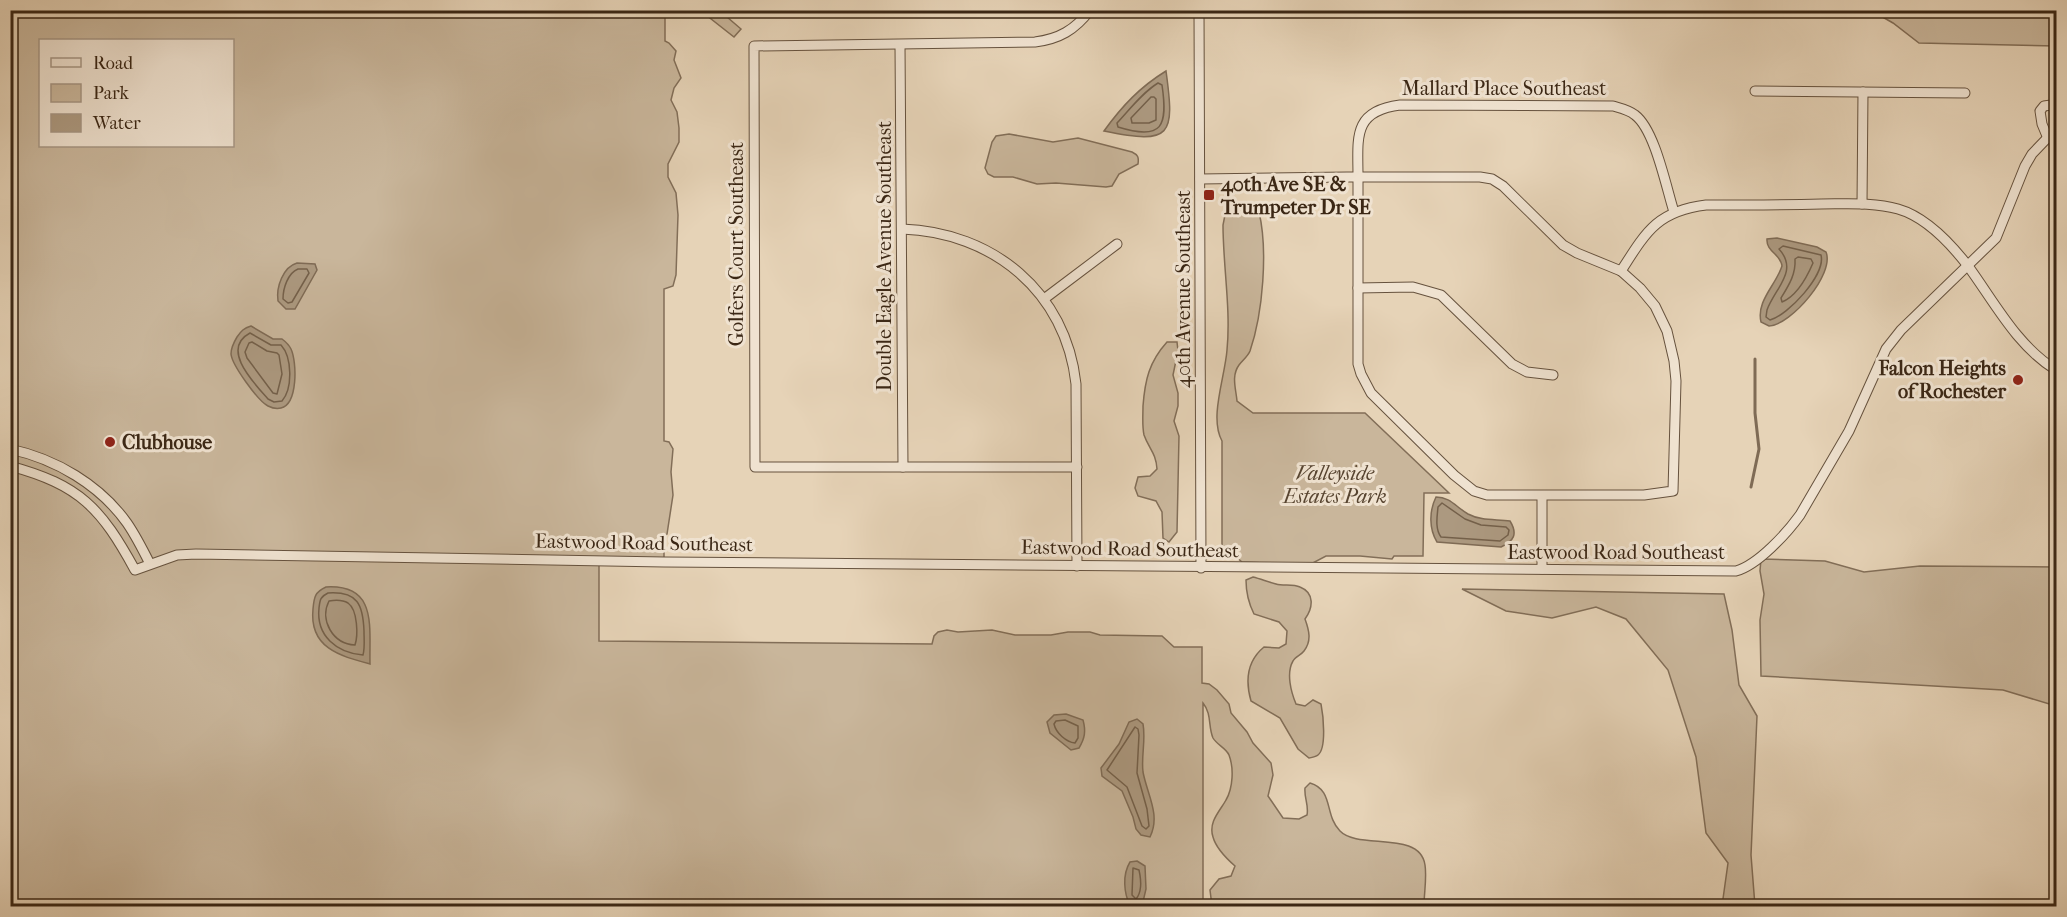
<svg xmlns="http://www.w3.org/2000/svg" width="2067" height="917" viewBox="0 0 2067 917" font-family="'IM FELL French Canon',serif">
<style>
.green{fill:#c9b69b;stroke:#826e58;stroke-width:1.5;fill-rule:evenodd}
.water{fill:#ac9980;stroke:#7f6b55;stroke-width:1.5}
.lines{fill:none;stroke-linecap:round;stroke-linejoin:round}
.shore{stroke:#74604a;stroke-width:1.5}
.stream{stroke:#7f6b55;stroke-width:3}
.minor-casing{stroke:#66523e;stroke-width:11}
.minor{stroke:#efe2d0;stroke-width:9}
.poi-dot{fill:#8f2418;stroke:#efe2d0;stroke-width:2}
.labels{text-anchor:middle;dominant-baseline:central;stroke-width:6;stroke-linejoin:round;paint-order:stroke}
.street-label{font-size:20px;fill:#3b2715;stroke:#efe2d0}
.poi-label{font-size:20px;font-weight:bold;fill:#3b2715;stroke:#efe2d0;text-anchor:start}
.park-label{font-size:20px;font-style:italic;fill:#574430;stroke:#efe2d0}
</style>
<rect width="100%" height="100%" fill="#e6d3b7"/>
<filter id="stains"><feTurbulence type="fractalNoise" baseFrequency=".00333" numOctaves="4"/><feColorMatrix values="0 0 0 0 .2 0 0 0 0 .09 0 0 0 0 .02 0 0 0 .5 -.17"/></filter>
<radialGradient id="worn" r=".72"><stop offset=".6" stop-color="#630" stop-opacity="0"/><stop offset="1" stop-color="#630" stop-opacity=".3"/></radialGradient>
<g class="green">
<path d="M10 11H665V41L669 43 676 51 674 60 681 78 674 88 671 100 677 112 679 128V142L668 164V177L676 193 678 215 676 275 673 286 664 289V441L669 442 673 449 671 472 673 495 667 534 664 536V562L599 560V641L932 644 934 636 938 632 947 630 958 632 992 630 1015 635H1051L1068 632H1090L1100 635 1162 636 1174 647H1202V683L1209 684 1217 690 1229 704 1231 713 1247 732 1253 743 1271 763 1273 775 1268 796 1283 818 1299 819 1307 815C1309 805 1304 798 1305 788L1310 783C1334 790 1324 815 1340 831 1358 850 1420 830 1425 865 1427 878 1424 893 1424 906H1212L1210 890 1219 879 1231 876 1235 866C1227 859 1216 848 1213 837 1208 822 1220 811 1226 800 1233 788 1234 768 1229 755 1226 748 1217 745 1213 738 1208 727 1212 714 1203 703V906H11ZM40 40H232V146H40Z"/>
<path d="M701 11H720L741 29 734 37Z"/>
<path d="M1872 11H2056V46L1919 43 1893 23Z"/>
<path d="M1009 134 1053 142 1078 138 1132 152C1138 155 1139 157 1138 164L1119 174 1112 186 1106 187 1056 183 1037 184 1013 177H994L988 174 985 168 992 142 996 136Z"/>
<path d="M1235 205H1249L1259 212C1268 250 1263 313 1250 351 1248 356 1243 360 1239 365 1231 376 1236 389 1237 401L1253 413H1365L1449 493H1424L1423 556H1394L1392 559 1360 556H1326L1309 565 1242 562 1235 556H1222V441C1209 418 1225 377 1227 350 1231 309 1223 266 1223 225L1226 210Z"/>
<path d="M1167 342H1177L1178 351 1173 375 1178 393V406L1174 421 1179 436 1177 532 1169 542 1163 538 1162 512 1156 501 1138 496 1135 488 1138 477 1150 476 1157 469C1156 453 1149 449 1144 435 1142 426 1143 415 1143 406 1145 380 1149 362 1167 342Z"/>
<path d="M1761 559 1825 561 1864 572 1920 566 2056 567V706L2003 690 1761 676 1760 620 1764 594 1760 571Z"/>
<path d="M1253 577C1261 579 1268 582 1276 584 1283 586 1293 584 1300 587 1315 593 1313 608 1305 619 1309 630 1312 641 1304 651 1301 655 1295 657 1293 661 1286 673 1291 692 1296 704L1305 706 1313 700 1321 704C1323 714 1327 748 1318 755 1317 756 1311 758 1309 758L1298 749 1280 718 1251 701C1245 680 1247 661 1264 647L1279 648 1286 644 1287 631 1279 622 1254 614C1248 602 1246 593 1246 580Z"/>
<path d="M1462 589 1724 594 1732 630 1739 685 1757 716 1751 855 1755 906H1722L1728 863 1706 833 1696 757 1668 670 1626 619 1596 607 1552 618 1506 611Z"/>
</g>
<g class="water">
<path d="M1166 71C1175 136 1172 145 1104 131 1122 106 1140 87 1166 71Z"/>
<path d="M1777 238 1817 247 1826 252C1835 274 1791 325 1769 326L1761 322C1756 301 1776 285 1782 266 1781 254 1766 252 1767 239Z"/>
<path d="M297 263 315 264 317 270 295 309H286L278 301C276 287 283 267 297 263Z"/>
<path d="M251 326 273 339H282C286 342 289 345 291 349 297 362 298 404 281 408 277 409 272 408 268 406 258 401 232 365 231 354 231 348 234 342 237 337 241 331 244 328 251 326Z"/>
<path d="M1436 497C1450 497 1456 507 1468 514 1481 521 1496 519 1510 521 1518 534 1514 541 1501 547L1437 542C1429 529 1429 511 1436 497Z"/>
<path d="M326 587C378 584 369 627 370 664 340 656 309 648 313 609 314 597 315 592 326 587Z"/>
<path d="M1066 714 1083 720C1086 731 1085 738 1079 748L1071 750 1050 733 1047 722 1054 715Z"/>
<path d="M1137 719 1143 724C1146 740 1141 756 1143 772 1147 794 1161 815 1150 837L1141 835 1136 829 1133 817 1122 791 1102 776 1101 768 1119 744 1129 722Z"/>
<path d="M1137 861 1145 866 1146 889 1142 906H1130C1124 893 1122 875 1130 862Z"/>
</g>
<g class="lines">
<g class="shore">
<path d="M1158 83 1162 85C1168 126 1163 141 1118 127L1117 123C1130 109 1142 93 1158 83Z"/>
<path d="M1151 97H1154L1156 99V120L1149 123H1132L1131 118Z"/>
<path d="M1783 246 1821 255C1826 275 1788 315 1770 320L1766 317 1767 310C1775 288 1799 271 1779 249Z"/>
<path d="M1798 257 1811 259 1813 263C1807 277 1797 296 1782 302L1781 298C1789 285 1796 274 1795 259Z"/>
<path d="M298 269H307L309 273 292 302 288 303 283 299C283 288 288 273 298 269Z"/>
<path d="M250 333 271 345H281C292 357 293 388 282 401L274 402 268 399C254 383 220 349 250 333Z"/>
<path d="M252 342 267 351 277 353 279 355 282 374 277 394 273 393 247 358 245 352 249 343Z"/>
<path d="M1442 503 1465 519 1481 525 1506 527 1509 530 1508 535 1500 541 1441 537C1435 529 1437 517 1438 507Z"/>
<path d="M328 593C358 591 363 605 364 631 364 639 365 648 363 655 337 653 316 636 319 608 320 600 320 597 328 593Z"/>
<path d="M329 601C335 600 343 600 348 603 358 610 358 636 355 645 333 644 319 620 329 601Z"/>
<path d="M1065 720 1078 726V738L1075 743C1066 742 1056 733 1054 724L1056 721Z"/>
<path d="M1135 727 1138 729 1139 735 1137 773 1147 809 1149 826 1146 829 1142 826 1127 787 1107 770Z"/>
<path d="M1133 868 1139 870C1141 879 1142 892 1136 899L1132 895Z"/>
</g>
<path class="stream" d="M1751 487 1759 449 1755 413V359"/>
<defs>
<g id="minor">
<path d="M1199 10 1201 568"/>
<path d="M900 45 903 467"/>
<path d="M1755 91 1965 93"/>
<path d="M2047 136 2042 124 2040 111 2044 106 2051 105 2056 109"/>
<path d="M1200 179 1347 177H1480L1492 179 1503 186 1563 245 1577 253 1621 271 1640 288 1655 306 1667 331 1674 361 1676 381 1673 491 1644 495H1487L1474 491 1454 475 1371 393 1361 374 1358 364V177C1358 138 1352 111 1400 105L1613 106C1620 108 1629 110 1635 115 1655 130 1666 187 1674 212"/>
<path d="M1862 204 1863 92"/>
<path d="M902 229C993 232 1066 292 1076 384L1077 566"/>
<path d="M1621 271C1646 232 1657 211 1706 205 1744 205 1782 205 1821 204 1846 204 1874 202 1898 209 1926 217 1951 244 1968 266 1995 303 2017 346 2056 370"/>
<path d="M1358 288 1413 287 1441 295 1512 364 1527 372 1553 375"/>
<path d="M1044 299 1117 244"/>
<path d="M10 449C56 459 100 485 127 523 136 536 143 550 150 564"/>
<path d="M10 466C80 485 101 508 135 570L177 555 196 554 664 562 1736 571C1758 565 1787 533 1800 515L1849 431 1886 349 1901 330 1996 238 2025 166 2032 154 2056 129"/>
<path d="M1077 467H755L754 46 1035 42C1059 39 1075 30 1090 10"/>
<path d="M1542 496V569"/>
</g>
</defs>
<use href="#minor" class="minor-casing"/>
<use href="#minor" class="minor"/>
</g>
<g class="poi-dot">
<rect x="1203" y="189" width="12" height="12" rx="3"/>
<circle cx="2018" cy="380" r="6"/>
<circle cx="110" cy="442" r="6"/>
</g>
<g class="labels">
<g class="street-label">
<text x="1504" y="88">Mallard Place Southeast</text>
<text transform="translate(736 244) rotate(-90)">Golfers Court Southeast</text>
<text transform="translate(884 256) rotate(-90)">Double Eagle Avenue Southeast</text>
<text transform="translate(1183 289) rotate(-90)">40th Avenue Southeast</text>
<text transform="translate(644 543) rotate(1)">Eastwood Road Southeast</text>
<text transform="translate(1130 549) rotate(1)">Eastwood Road Southeast</text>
<text x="1616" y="552">Eastwood Road Southeast</text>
</g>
<g class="poi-label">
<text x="1221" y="184">40th Ave SE &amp;<tspan x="1221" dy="23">Trumpeter Dr SE</tspan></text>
<text x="2006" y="368" text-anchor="end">Falcon Heights<tspan x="2006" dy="23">of Rochester</tspan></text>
<text x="122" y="442">Clubhouse</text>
</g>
<g class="park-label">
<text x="1335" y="473">Valleyside<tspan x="1335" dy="23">Estates Park</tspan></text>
</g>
</g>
<rect width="2067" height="917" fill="none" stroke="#e6d3b7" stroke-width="36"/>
<rect x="12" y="12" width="2043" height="893" fill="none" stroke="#3b2715" stroke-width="3"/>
<rect x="18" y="18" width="2031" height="881" fill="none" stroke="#3b2715" stroke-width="1.5"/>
<rect x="39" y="39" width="195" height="108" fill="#efe2d0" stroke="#a79785" stroke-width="1.5"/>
<rect x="51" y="58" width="30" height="9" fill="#efe2d0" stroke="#a79785" stroke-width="1.5"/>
<text x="93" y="69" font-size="18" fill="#3b2715">Road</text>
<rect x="51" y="84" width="30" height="18" fill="#c9b69b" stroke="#a79785" stroke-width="1.5"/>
<text x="93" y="99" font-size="18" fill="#3b2715">Park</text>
<rect x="51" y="114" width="30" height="18" fill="#ac9980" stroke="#a79785" stroke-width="1.5"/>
<text x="93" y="129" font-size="18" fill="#3b2715">Water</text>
<rect width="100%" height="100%" filter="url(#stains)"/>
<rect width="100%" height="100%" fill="url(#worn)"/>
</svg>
